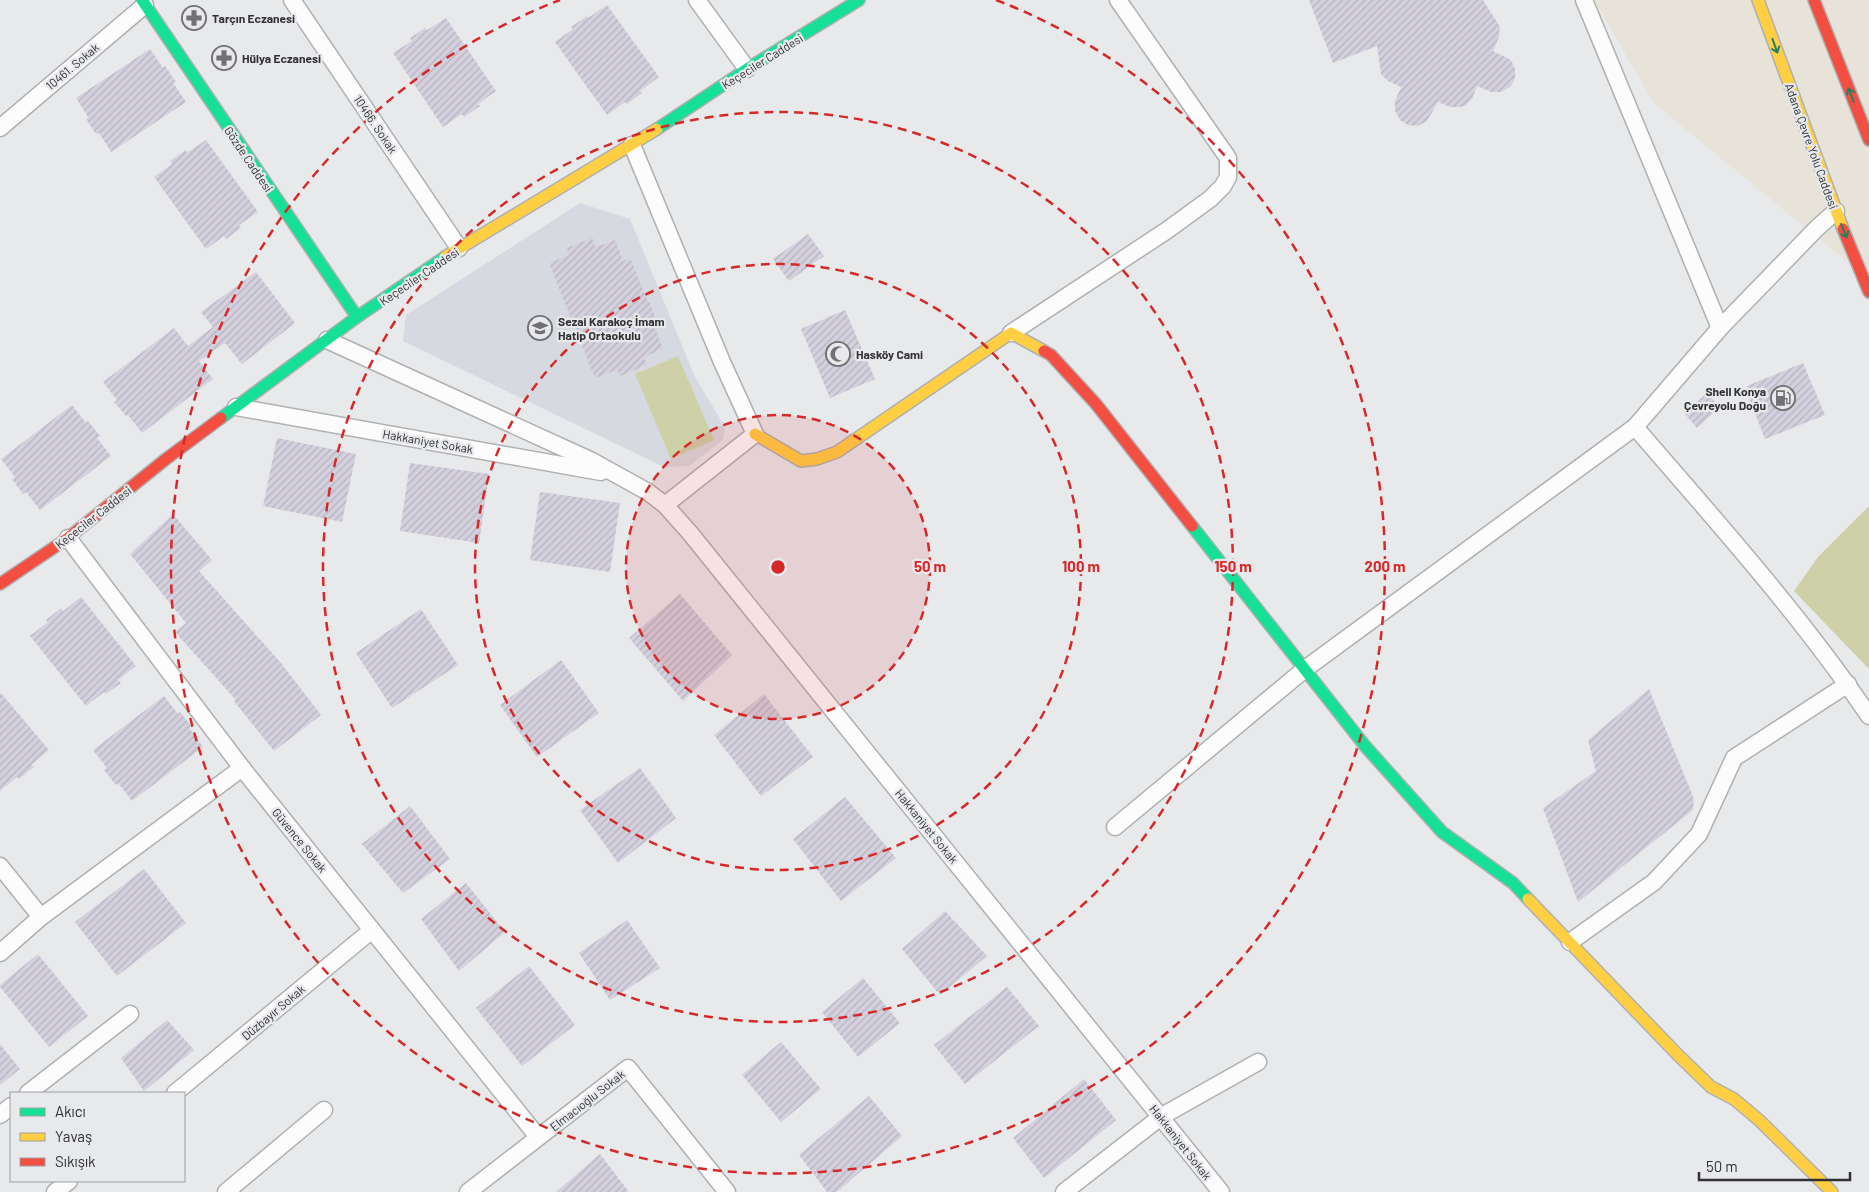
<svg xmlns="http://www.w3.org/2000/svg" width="1869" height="1192" viewBox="0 0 1869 1192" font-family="Barlow,sans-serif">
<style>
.industrial{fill:#e8e3d8}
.built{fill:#d6dae0}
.grass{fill:#ced0a8}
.building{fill:url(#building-hatch)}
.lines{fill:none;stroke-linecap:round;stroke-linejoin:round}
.street-casing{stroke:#afb0b1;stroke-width:19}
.fast-casing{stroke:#afb0b1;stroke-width:14}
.slow-casing{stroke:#afb0b1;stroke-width:14}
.jam-casing{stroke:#afb0b1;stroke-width:14}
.street{stroke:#fcfcfc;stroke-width:16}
.fast{stroke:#16e098;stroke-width:11}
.slow{stroke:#ffcf43;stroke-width:11}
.jam{stroke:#f24e42;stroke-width:11}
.oneway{stroke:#258060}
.ring{fill:none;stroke:#d62828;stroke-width:2.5;stroke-dasharray:9 6}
.labels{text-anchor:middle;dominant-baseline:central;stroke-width:4.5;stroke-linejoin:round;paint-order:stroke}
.poi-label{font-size:12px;font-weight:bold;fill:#313133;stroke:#e7e9ec;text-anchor:start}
.street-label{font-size:12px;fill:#313133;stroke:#e7e9ec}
.centre{fill:#d62828;stroke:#e7e9ec;stroke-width:2.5}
.ring-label{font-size:15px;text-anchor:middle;font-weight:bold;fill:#d62828;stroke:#e7e9ec;stroke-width:4.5;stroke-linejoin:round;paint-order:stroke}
</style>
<defs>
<pattern id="building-hatch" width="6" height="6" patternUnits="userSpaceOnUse" patternTransform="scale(1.25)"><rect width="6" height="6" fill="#d4d0de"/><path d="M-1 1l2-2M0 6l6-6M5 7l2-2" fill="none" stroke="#b6b3bf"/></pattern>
</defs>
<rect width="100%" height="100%" fill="#e8e9eb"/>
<path class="industrial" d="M1594 0H1869V280L1654 103Z"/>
<path class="built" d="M580 203 630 219 695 377 725 427 723 440 689 466 664 467 403 341 406 315Z"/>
<g class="grass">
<path d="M678 356 714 440 671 459 635 374Z"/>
<path d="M1869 506V669L1794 591 1818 557Z"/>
</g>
<g class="building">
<path d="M1309 0H1483L1500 27 1499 37 1493 51 1511 60 1515 69V79L1510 87 1501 92H1491L1477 86 1472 99 1465 106 1460 107H1450L1438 102 1427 121 1418 126 1408 125 1400 120 1395 111V101L1401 87 1388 81 1381 74 1377 46 1333 63Z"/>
<path d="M607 5 659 77 640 91 642 93 627 104 625 102 607 115 555 42 573 29 571 27 587 16 588 18Z"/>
<path d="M446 18 496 91 478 104 480 106 464 117 462 114 443 127 393 53 412 41 410 38 425 28 427 30Z"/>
<path d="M150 49 163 68 165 66 176 82 173 83 186 102 111 152 99 133 96 134 86 119 88 117 76 98Z"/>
<path d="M206 140 258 212 239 225 241 228 226 239 224 236 206 249 154 177 172 164 170 161 186 150 187 153Z"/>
<path d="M808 234 824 256 789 281 773 259Z"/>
<path d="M592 238 596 247 615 240 623 261 630 258 648 302 649 301 659 326 655 328 663 349 644 357 647 365 620 376 617 370 595 378 549 263 569 255 567 248Z"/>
<path d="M256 272 295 323 242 364 225 343 199 361 213 379 142 433 128 415 126 416 114 402 117 400 103 382 174 328 188 346 213 327 201 312Z"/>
<path d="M845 310 875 379 830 398 801 329Z"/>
<path d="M1803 363 1825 415 1765 439 1747 393V386Z"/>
<path d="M1707 393 1720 407 1697 428 1684 413Z"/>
<path d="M72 405 86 423 88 421 100 436 97 438 111 456 40 510 26 492 23 494 12 479 15 477 1 459Z"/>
<path d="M277 438 356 454 342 522 263 506Z"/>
<path d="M410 463 489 474 479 543 400 531Z"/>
<path d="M540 492 620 503 610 572 530 560Z"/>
<path d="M173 514 212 560 199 571 281 663 321 715 274 751 234 701 236 700 175 632 186 623 130 554Z"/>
<path d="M680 594 732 655 683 701 629 638Z"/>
<path d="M81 597 136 666 118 680 121 683 106 694 104 692 86 706 30 636 48 622 46 620 61 608 63 611Z"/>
<path d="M421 609 458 665 392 708 356 653Z"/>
<path d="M561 660 599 713 537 757 500 705Z"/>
<path d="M1649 689 1694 799 1693 810 1578 902 1543 808 1596 771 1588 740Z"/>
<path d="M0 692 49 750 31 765 34 767 19 779 17 777 0 791Z"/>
<path d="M764 694 813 757 761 796 714 735Z"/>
<path d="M164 696 178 714 180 712 192 727 189 728 203 747 132 801 118 783 116 785 104 770 107 768 93 750Z"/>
<path d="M640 768 676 818 618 863 580 810Z"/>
<path d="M845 797 896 858 841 901 793 839Z"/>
<path d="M410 806 450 859 403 893 362 844Z"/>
<path d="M144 869 186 923 117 976 75 922Z"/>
<path d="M466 883 505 932 459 971 421 919Z"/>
<path d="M945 911 987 956 940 995 902 949Z"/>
<path d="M627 920 660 968 610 1000 579 953Z"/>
<path d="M38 954 88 1016 49 1047 0 987V985Z"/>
<path d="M529 966 575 1025 522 1066 476 1008Z"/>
<path d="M863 978 900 1023 858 1057 822 1012Z"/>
<path d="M1007 987 1039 1026 965 1084 934 1045Z"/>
<path d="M167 1020 194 1050 144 1091 121 1058Z"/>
<path d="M781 1042 821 1089 781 1122 742 1075Z"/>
<path d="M0 1044 20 1069 0 1085Z"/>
<path d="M1084 1079 1116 1120 1044 1178 1013 1138Z"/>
<path d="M869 1096 902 1136 837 1192H827L799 1155Z"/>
<path d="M600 1154 629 1192H556Z"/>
</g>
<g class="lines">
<defs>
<g id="street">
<path d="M292 0 459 248"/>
<path d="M697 0 747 69"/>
<path d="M1584 0 1720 328"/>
<path d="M0 128 145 5"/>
<path d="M632 145 722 362 755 434 665 505"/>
<path d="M1011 333 1166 231 1210 199 1223 186 1228 177V158L1118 0"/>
<path d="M327 340 592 461 648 492 665 505 690 533 1221 1192"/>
<path d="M236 407 601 472"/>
<path d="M1635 427C1716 521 1799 613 1869 716"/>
<path d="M68 538 242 768 538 1137"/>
<path d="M1115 827 1305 669 1635 427 1720 328 1817 228 1836 211"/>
<path d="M0 866 41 917"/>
<path d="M1570 942 1654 882 1699 834 1734 758 1848 684"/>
<path d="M0 953 41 917 242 768"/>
<path d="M28 1093 130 1014"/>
<path d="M175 1093 372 930"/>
<path d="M0 1115 11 1106"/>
<path d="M55 1192 69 1181"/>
<path d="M226 1192 324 1110"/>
<path d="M468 1192 628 1068 727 1192"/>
<path d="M1064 1192 1162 1116 1258 1062"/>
</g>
<g id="fast">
<path d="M142 0 357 317"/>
<path d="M657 129 747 69 859 0"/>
<path d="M221 418 357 317 445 257"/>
<path d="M1192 526 1365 746 1442 832 1513 883 1528 899"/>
</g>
<g id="slow">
<path d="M1758 0 1843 229"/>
<path d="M445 257 657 129"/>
<path d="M755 434 801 461 817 459 837 452 1011 333 1044 351"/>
<path d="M1528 899 1677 1054 1711 1087 1734 1099 1760 1121 1832 1192"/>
</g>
<g id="jam">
<path d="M1814 0 1869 140"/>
<path d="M1843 229 1869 292"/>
<path d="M1044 351 1051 355 1096 404 1192 526"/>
<path d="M0 584 68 538 166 459 221 418"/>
</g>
</defs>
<use href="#street" class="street-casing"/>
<use href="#fast" class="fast-casing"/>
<use href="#slow" class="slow-casing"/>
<use href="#jam" class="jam-casing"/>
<use href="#street" class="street"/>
<use href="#fast" class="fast"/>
<use href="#slow" class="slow"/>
<use href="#jam" class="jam"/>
</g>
<defs><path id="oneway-shaft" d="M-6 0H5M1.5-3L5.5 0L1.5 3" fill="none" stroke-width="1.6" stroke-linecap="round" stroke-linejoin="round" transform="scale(1.25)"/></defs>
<g class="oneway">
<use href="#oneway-shaft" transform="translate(1775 46) rotate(70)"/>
<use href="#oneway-shaft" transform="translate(1851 95) rotate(-111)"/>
<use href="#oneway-shaft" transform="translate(1844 231) rotate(68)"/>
</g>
<circle cx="778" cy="567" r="152" fill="#d62828" fill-opacity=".12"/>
<g class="ring">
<circle cx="778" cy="567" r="152"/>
<circle cx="778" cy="567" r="303"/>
<circle cx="778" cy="567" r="455"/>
<path d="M996 0A607 607 0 1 1 560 0"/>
</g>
<defs>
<symbol id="pharmacy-ring" viewBox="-11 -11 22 22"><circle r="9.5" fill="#e7e9ec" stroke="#717173" stroke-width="1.5"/><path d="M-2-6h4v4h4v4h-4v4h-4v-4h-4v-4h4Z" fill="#717173"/></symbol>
<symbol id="school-ring" viewBox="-11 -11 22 22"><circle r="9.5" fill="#e7e9ec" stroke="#717173" stroke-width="1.5"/><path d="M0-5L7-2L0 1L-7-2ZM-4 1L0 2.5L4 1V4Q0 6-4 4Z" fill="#717173"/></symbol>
<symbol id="mosque-ring" viewBox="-11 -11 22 22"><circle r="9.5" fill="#e7e9ec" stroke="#717173" stroke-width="1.5"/><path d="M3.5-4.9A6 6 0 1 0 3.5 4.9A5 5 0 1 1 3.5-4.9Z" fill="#717173"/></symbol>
<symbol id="fuel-ring" viewBox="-11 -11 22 22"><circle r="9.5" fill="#e7e9ec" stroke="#717173" stroke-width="1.5"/><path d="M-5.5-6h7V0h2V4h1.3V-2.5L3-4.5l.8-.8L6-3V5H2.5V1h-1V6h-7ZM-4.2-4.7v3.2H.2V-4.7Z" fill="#717173"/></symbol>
</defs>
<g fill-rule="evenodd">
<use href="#pharmacy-ring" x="180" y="4" width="28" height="28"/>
<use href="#pharmacy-ring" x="210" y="44" width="28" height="28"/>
<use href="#school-ring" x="526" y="314" width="28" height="28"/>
<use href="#mosque-ring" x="824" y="340" width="28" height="28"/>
<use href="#fuel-ring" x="1769" y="384" width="28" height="28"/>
</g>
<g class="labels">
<g class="poi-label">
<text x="212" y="18">Tarçın Eczanesi</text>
<text x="242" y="58">Hülya Eczanesi</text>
<text x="558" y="321">Sezai Karakoç İmam<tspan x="558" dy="14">Hatip Ortaokulu</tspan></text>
<text x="856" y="354">Hasköy Cami</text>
<text x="1766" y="391" text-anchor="end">Shell Konya<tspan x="1766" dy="14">Çevreyolu Doğu</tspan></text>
</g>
<g class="street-label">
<text transform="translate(762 61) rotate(-32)">Keçeciler Caddesi</text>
<text transform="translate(72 66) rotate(-40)">10461. Sokak</text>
<text transform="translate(376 124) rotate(56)">10466. Sokak</text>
<text transform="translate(1812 146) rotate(70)">Adana Çevre Yolu Caddesi</text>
<text transform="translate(249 159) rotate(56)">Gözde Caddesi</text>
<text transform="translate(419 276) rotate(-34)">Keçeciler Caddesi</text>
<text transform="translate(428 441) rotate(10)">Hakkaniyet Sokak</text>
<text transform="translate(93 517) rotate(-38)">Keçeciler Caddesi</text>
<text transform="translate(927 826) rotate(51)">Hakkaniyet Sokak</text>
<text transform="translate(300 840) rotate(51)">Güvence Sokak</text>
<text transform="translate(273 1012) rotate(-40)">Düzbayır Sokak</text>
<text transform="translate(587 1100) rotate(-38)">Elmacıoğlu Sokak</text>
<text transform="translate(1181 1142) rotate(52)">Hakkaniyet Sokak</text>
</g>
</g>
<circle cx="778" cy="567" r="8" class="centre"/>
<g class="ring-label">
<text x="930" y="572">50 m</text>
<text x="1081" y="572">100 m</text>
<text x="1233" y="572">150 m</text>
<text x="1385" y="572">200 m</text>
</g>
<rect x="10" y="1092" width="175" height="90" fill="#e7e9ec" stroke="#9e9fa2"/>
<rect x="20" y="1108" width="25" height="8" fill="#16e098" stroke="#9e9fa2"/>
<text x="55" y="1117" font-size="15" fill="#313133">Akıcı</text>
<rect x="20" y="1133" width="25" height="8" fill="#ffcf43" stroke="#9e9fa2"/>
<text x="55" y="1142" font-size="15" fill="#313133">Yavaş</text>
<rect x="20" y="1158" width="25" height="8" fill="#f24e42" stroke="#9e9fa2"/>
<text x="55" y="1167" font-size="15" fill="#313133">Sıkışık</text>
<path d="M1699 1172v8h151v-8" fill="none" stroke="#313133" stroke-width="2.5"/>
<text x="1706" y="1172" font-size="15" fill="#313133" stroke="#e7e9ec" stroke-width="4" paint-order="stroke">50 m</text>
</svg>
